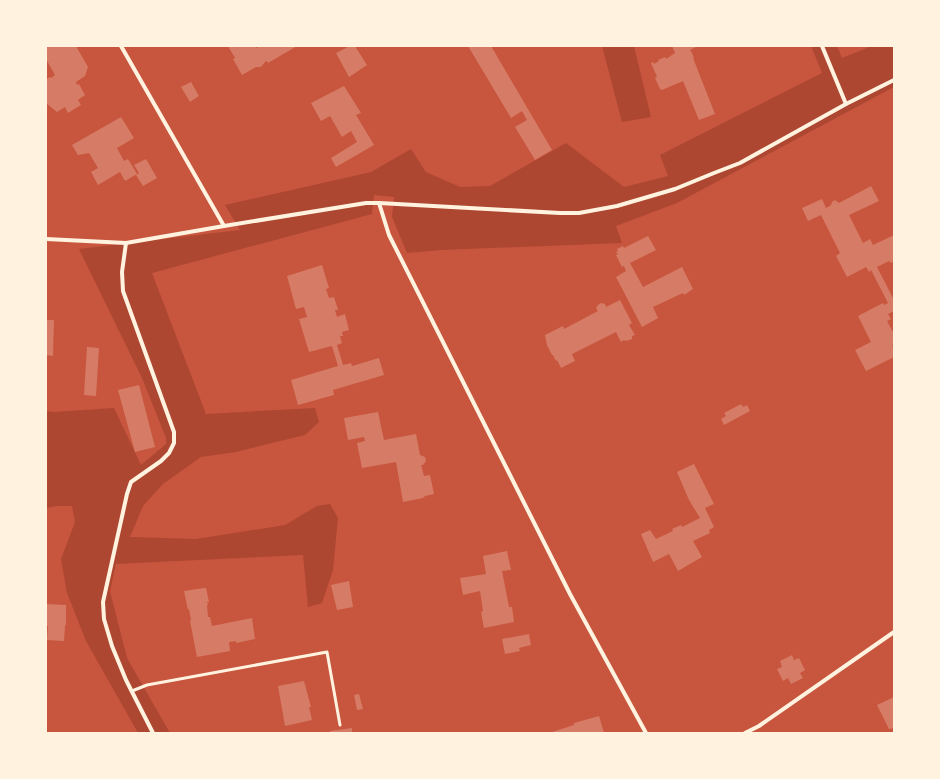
<svg xmlns="http://www.w3.org/2000/svg" width="940" height="779" viewBox="0 0 940 779" font-family="'Public Sans',sans-serif">
<style>
.green{fill:#ae4732}
.building{fill:#d67c66}
.lines{fill:none;stroke-linecap:round;stroke-linejoin:round}
.service{stroke:#fff3e0;stroke-width:3}
.minor{stroke:#fff3e0;stroke-width:4}
</style>
<rect width="100%" height="100%" fill="#c8553d"/>
<g class="green">
<path d="M602 46H634L651 117 622 122Z"/>
<path d="M811 46H837L842 58 872 46H894V87L677 203 616 226 622 243 442 250 407 253 392 217 394 197 374 195 372 214 152 273 206 414 315 408 319 422 305 435 236 452 201 457 163 484 143 506 130 537 196 539 285 525 317 506 330 504 338 518 333 570 322 603 308 607 303 555 116 564 110 591 127 658 170 733H138L86 641 67 593 61 559 75 522 72 506H57L46 508V411L53 412 114 408 141 465 166 444V438L142 378 79 249 240 230 225 205 371 172 411 149 426 172 460 187 490 186 566 143 624 187 668 176 660 155 822 73Z"/>
</g>
<g class="building">
<path d="M46 46H76L88 67 85 76 76 82 77 85 79 84 85 95 78 100 81 105 68 113 65 107 57 112 46 103 47 79 50 77 51 78 55 75 46 59Z"/>
<path d="M228 46H255L256 48 260 46H297L268 63 267 61 265 62 261 67H256L242 75 233 59 235 58Z"/>
<path d="M350 46H355L367 65 349 77 336 53Z"/>
<path d="M468 46H491L552 150 535 160 515 127 527 120 522 111 511 118Z"/>
<path d="M672 46H698L690 50 692 53 694 58H693L715 114 699 120 683 81 662 90 660 89 655 78 657 77 651 63 653 62 654 64 659 61 658 60 665 57 666 59 675 53Z"/>
<path d="M191 82 199 96 190 102 181 87Z"/>
<path d="M344 86 361 113 356 115 374 145 336 167 331 158 357 142 351 131 342 137 330 116 321 121 311 103Z"/>
<path d="M121 117 134 138 117 148 124 161 128 159 137 174 125 181 120 172 98 185 91 172 98 168 89 153 78 155 72 145Z"/>
<path d="M146 159 157 178 143 186 136 175 139 173 134 165Z"/>
<path d="M871 186 879 201 849 215 863 243 870 239 873 245 894 235V261L891 263 889 261 877 267 894 300V311L888 314 891 319 887 321 894 334V344L892 345 894 349V357L866 371 855 350 871 342 858 316 883 303 884 305 888 303 871 270 869 272 866 267 847 277 836 256 840 253 821 215 808 221 802 208 822 199 826 208 831 205 832 202 835 200 839 203Z"/>
<path d="M648 236 656 250 630 263 643 287 682 267 693 289 684 295 683 293 653 307 658 318 642 327 616 277 626 271 624 266 622 267 616 255 618 254 616 252 618 251 617 249 623 246 624 248Z"/>
<path d="M322 265 329 288 326 289 329 298 334 297 338 310H335L337 317 345 314 349 330 342 332 343 336H340L342 343 337 345 343 365 351 363 352 366 379 358 384 375 333 390 334 395 298 405 291 380 338 366 332 346 309 352 299 319 307 317 304 307 296 309 287 276Z"/>
<path d="M620 300 632 323 629 325 635 335 632 336V339L626 341 624 340 621 342 616 332 572 354 575 361 561 368 557 360 556 361 553 355H552L547 345 545 335 563 326 564 329 598 311 596 308 598 305 601 303 605 304 606 307Z"/>
<path d="M46 320H54L53 356 46 355Z"/>
<path d="M87 347 99 348 96 396 84 395Z"/>
<path d="M139 385 155 447 135 452 118 390Z"/>
<path d="M741 404 743 407 747 405 750 411 724 425 721 419 726 416 724 413Z"/>
<path d="M378 412 384 440 416 434 420 455 425 457 426 461 423 465H421L424 476 430 475 434 494 425 496 423 498 403 502 396 462 362 468 357 443 365 441 364 437 348 440 344 418Z"/>
<path d="M694 464 714 504 705 508 714 527 709 530 710 533 693 541 702 557 678 571 669 554 653 562 641 534 650 530 656 539 673 531 672 529 681 525 682 527 700 518 689 500 677 472Z"/>
<path d="M507 551 511 570 502 571 509 607H512L514 622 484 628 481 612 483 611 480 591 463 595 460 578 486 574 483 556Z"/>
<path d="M349 581 353 607 337 610 331 585Z"/>
<path d="M204 588H206L209 602H207L208 605H207L208 617H210L212 626 252 618 255 639 236 643V641L229 642 230 651 197 657 190 621 191 620 189 609 188 610 184 591Z"/>
<path d="M46 604 66 605V625H65L64 641 47 640 48 626H46Z"/>
<path d="M529 634 531 645 519 648 520 651 505 654 502 639Z"/>
<path d="M792 655 794 660 799 658 805 670 800 673 803 678 791 684 788 678 783 681 777 669 782 667 780 661Z"/>
<path d="M304 681 311 707H309L312 720 285 726 278 686Z"/>
<path d="M359 694 363 709 357 710 354 695Z"/>
<path d="M894 697V728L889 729 877 705Z"/>
<path d="M599 716 604 733H549L574 725V723Z"/>
<path d="M352 728V733H330V731Z"/>
</g>
<g class="lines">
<path class="service" d="M132 691 147 685 327 652 340 725"/>
<g class="minor">
<path d="M121 46 224 226"/>
<path d="M822 46 846 104"/>
<path d="M379 203 389 235 570 594 646 733"/>
<path d="M46 239 126 243 224 226 366 203H379L560 213H579L617 206 675 189 714 173 740 163 846 104 894 80"/>
<path d="M126 243 122 272 123 291 174 432V443L169 453 161 461 131 482 127 494 103 602 104 619 112 646 126 680 153 733"/>
<path d="M745 733 759 726 894 632"/>
</g>
</g>
<rect width="940" height="779" fill="none" stroke="#fff3e0" stroke-width="94"/>
</svg>
